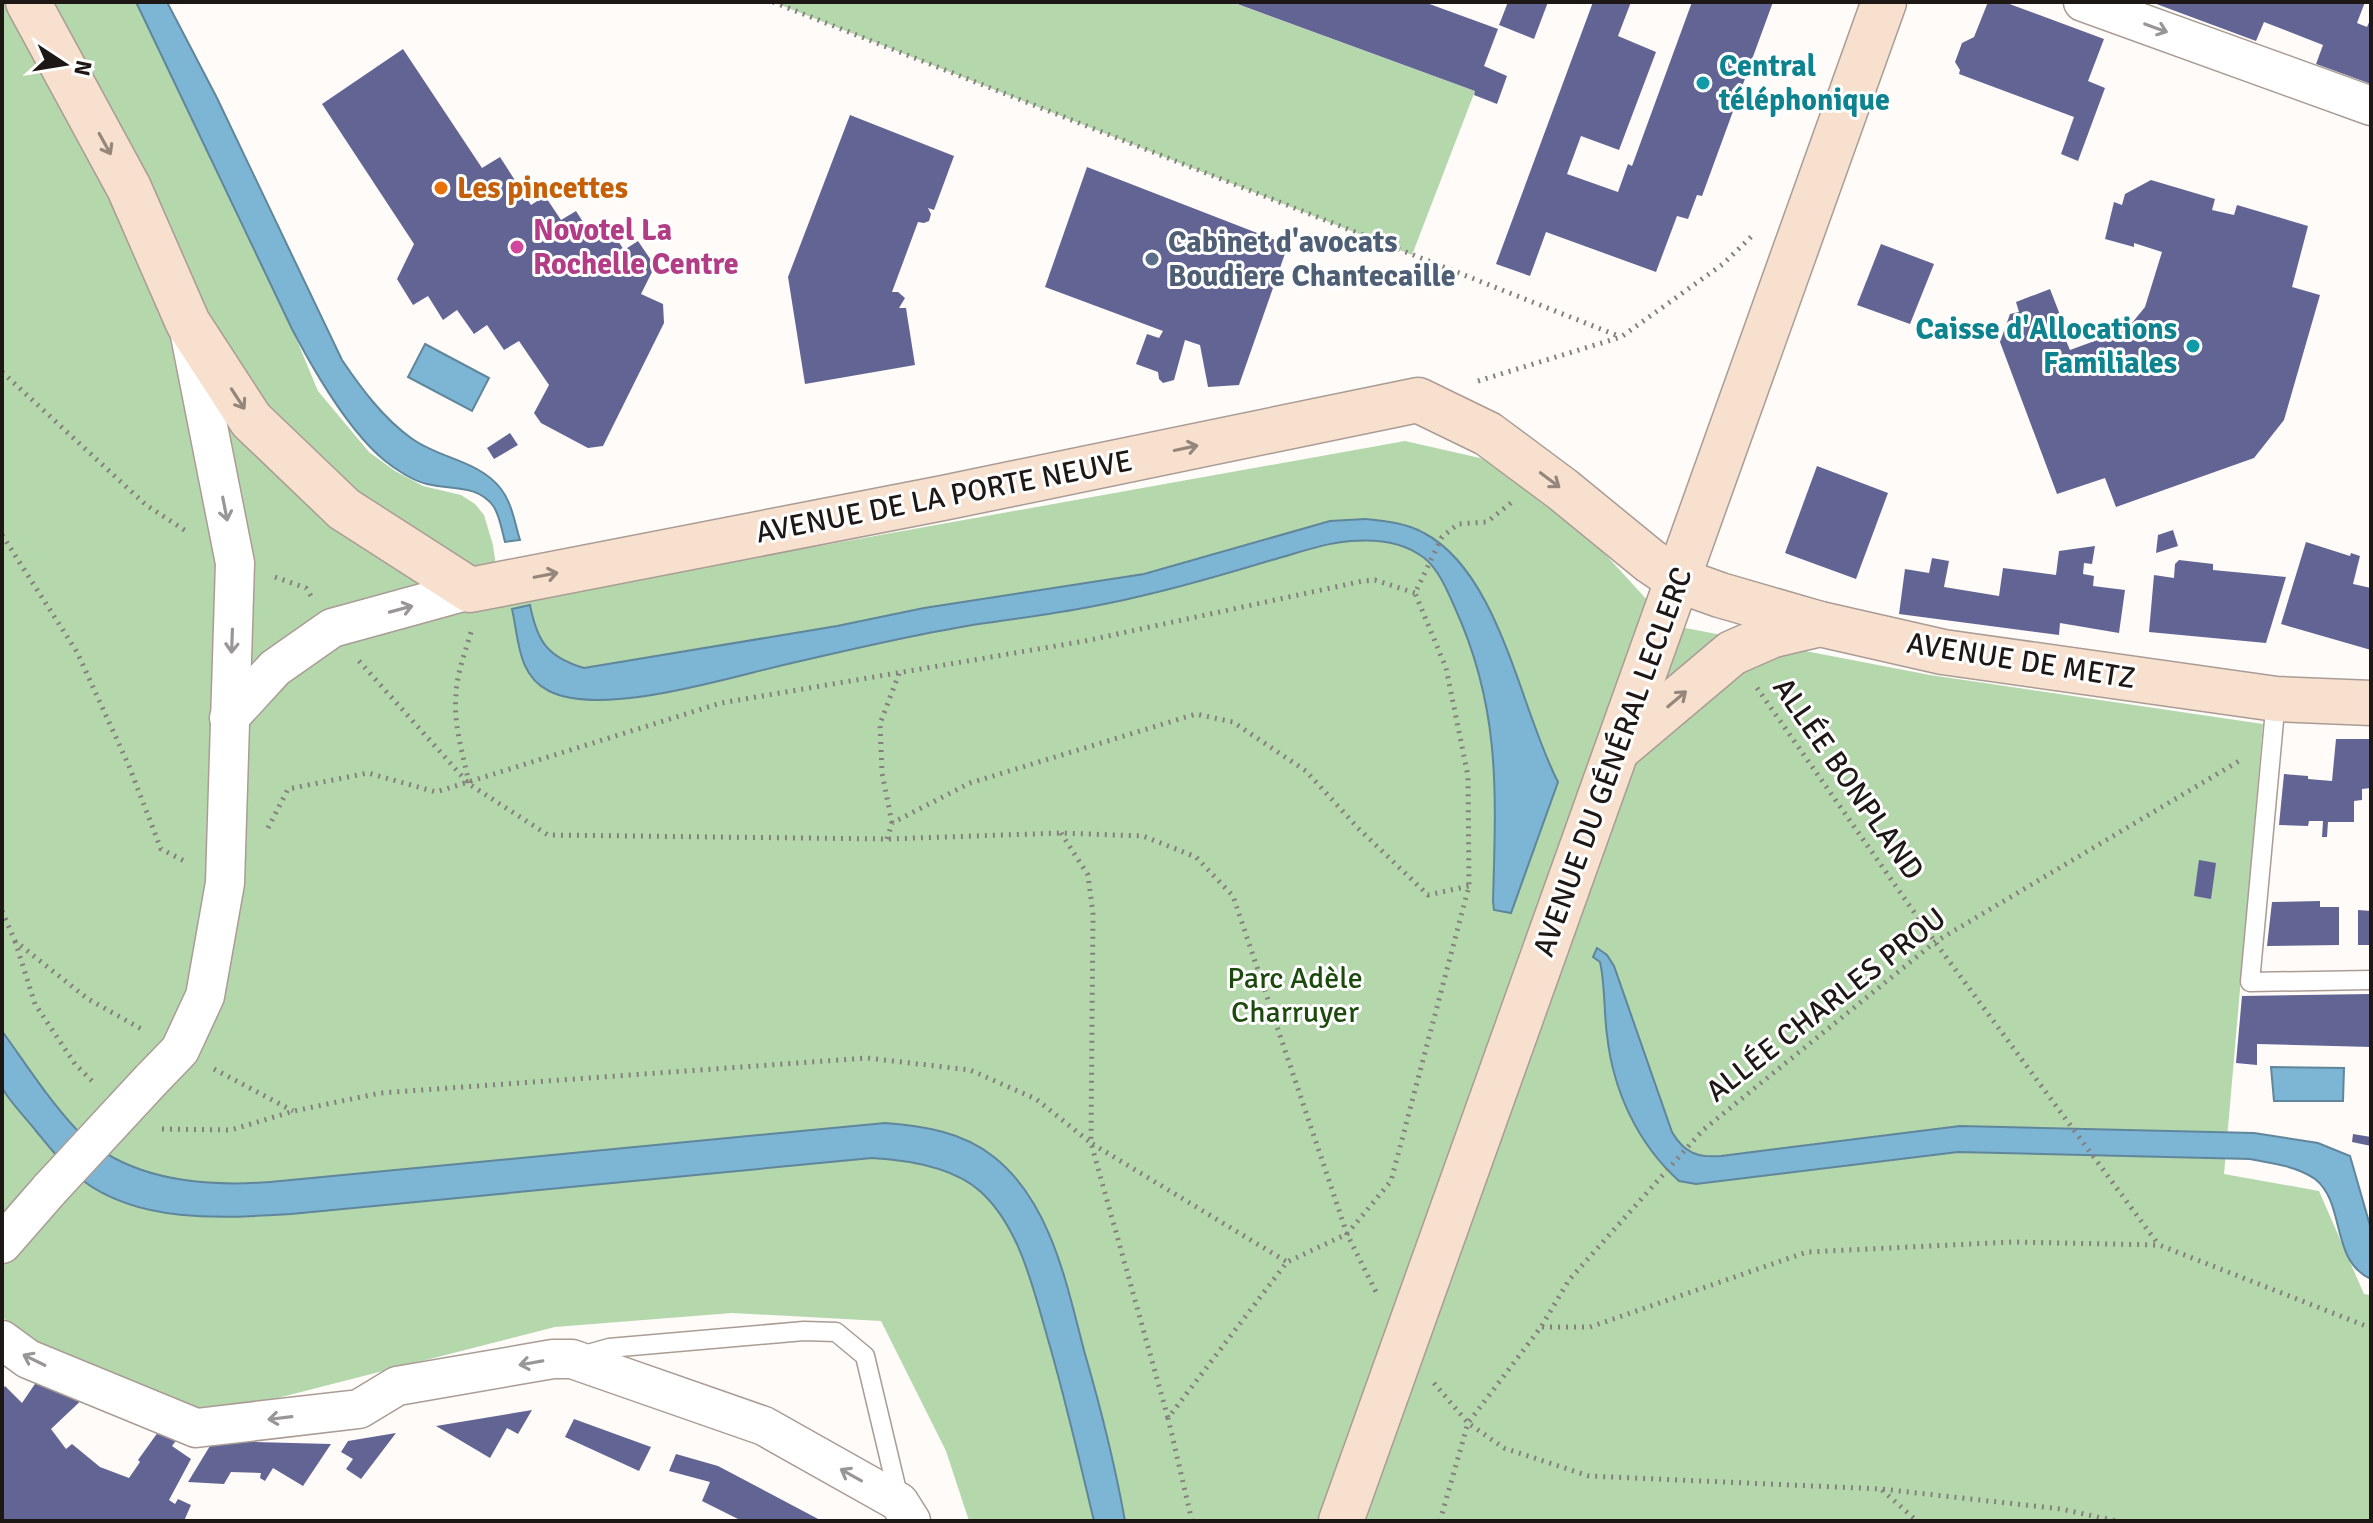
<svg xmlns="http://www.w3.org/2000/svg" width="2373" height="1523" viewBox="0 0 2373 1523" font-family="Signika,sans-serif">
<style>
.green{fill:#b5d7ac}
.water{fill:#7db5d4;stroke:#60869b;stroke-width:2}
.building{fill:#626594}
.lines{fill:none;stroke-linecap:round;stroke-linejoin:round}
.lane-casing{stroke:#aa9c95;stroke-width:21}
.street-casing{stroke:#aa9c95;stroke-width:41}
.secondary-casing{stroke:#aa9c95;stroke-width:47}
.path{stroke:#85807e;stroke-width:5;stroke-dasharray:2 6;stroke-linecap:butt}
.lane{stroke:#fff;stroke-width:18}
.street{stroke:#fff;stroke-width:38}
.secondary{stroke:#f7e0ce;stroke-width:44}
.street-bridge-casing{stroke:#aa9c95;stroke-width:41;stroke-linecap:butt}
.street-bridge{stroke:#fff;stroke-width:38}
.oneway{stroke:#999796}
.oneway2{stroke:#95867b}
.culture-dot{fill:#0f9aa8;stroke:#fff;stroke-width:3}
.food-dot{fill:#e8710a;stroke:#fff;stroke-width:3}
.hotel-dot{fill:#d1479c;stroke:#fff;stroke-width:3}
.service-dot{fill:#5c6f8a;stroke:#fff;stroke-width:3}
.labels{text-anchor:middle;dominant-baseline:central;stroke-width:6;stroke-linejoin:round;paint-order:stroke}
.culture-label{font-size:30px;font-weight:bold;fill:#0d838f;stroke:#fff;text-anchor:start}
.food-label{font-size:30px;font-weight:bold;fill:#c56008;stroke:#fff;text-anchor:start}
.hotel-label{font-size:30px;font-weight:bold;fill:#b23c85;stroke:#fff;text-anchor:start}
.service-label{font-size:30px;font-weight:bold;fill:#4e5e75;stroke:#fff;text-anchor:start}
.street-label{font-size:30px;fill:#1d1715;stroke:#fff}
.park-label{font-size:30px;fill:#1c4a0c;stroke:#fff}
</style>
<rect width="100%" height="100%" fill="#fefbf9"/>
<g class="green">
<path d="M2 2H156L318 391 369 452 395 471 423 486 461 495 475 504 484 515 493 545 501 603 1405 441 1480 458 1553 497 1670 625 1930 675 2263 724 2224 1174 2319 1191 2364 1294 2371 1295V1521H969L946 1451 881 1321 732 1313 555 1327 258 1403 192 1412 37 1343 2 1317Z"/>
<path d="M773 2H1231L1475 91 1412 255Z"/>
</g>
<g class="water">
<path d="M136 2H167L217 98 342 360C361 388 383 418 411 438 439 459 479 460 501 489 512 503 515 524 520 540L505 542C502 531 500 517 494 507 478 484 451 490 427 484 413 481 395 469 384 460 348 430 314 371 292 329Z"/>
<path d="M425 344 489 378 472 411 408 377Z"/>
<path d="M1365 519C1385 521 1406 523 1424 533 1500 573 1520 709 1558 782L1511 913 1494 910 1493 901C1496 793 1501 709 1455 608 1447 590 1438 568 1423 557 1403 542 1375 539 1351 541 1324 543 1298 553 1272 560 1229 573 1185 586 1141 596 1084 610 1026 617 967 626 907 636 848 650 788 664 729 677 603 718 549 691 517 675 519 639 512 609L530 605C537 641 547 657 584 668L837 626 924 608 1144 574 1330 521Z"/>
<path d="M1597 948 1607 955 1614 966 1672 1132C1684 1153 1698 1158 1721 1156L1960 1126 2254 1133 2318 1143 2350 1156 2371 1229V1279C2330 1261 2346 1203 2315 1179 2297 1166 2271 1163 2250 1159L1958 1152 1696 1184 1679 1181C1637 1143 1613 1090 1607 1035 1604 1013 1605 989 1601 967L1600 962 1593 957Z"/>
<path d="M2 1031C26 1064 48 1099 76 1129 125 1181 203 1187 270 1182L885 1123C924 1126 963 1132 994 1157 1052 1203 1067 1287 1085 1354 1101 1409 1115 1465 1125 1521H1094C1079 1459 1065 1397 1047 1336 1033 1288 1020 1228 981 1192 954 1167 907 1160 872 1158L291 1214C223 1218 140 1224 82 1180 64 1166 50 1148 36 1131 28 1120 6 1098 2 1087 0 1074 2 1045 2 1031Z"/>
<path d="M2271 1067 2344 1068 2343 1101H2274Z"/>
</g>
<g class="building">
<path d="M1232 2H1424L1498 29 1484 66 1507 76 1497 104 1474 95 1475 91Z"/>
<path d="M1508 2H1548L1534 39 1499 25Z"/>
<path d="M1593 2H1631L1618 36 1656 52 1619 150 1581 136 1567 174 1618 192 1628 164 1632 166 1692 2H1773L1702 196 1697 195 1688 219 1677 216 1656 272 1546 232 1530 276 1496 264Z"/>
<path d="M1988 2H2004L2104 39 2088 81 2105 88 2078 161 2061 154 2074 117 1959 74 1960 70 1955 62 1962 43 1974 37Z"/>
<path d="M2151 2H2365L2357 23 2367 27 2371 18V84L2316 64 2323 45 2264 22 2256 41Z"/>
<path d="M403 49 482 168 500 157 531 205 545 196 561 220 576 211 592 236 608 226 624 250 638 241 655 266 641 294 663 304 664 323 603 446 588 448 541 423 534 413 549 385 519 341 504 350 487 325 474 334 457 310 443 320 428 296 413 305 397 279 414 244 322 104Z"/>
<path d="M850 115 954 156 934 210 928 208 931 214 929 221 924 223 918 222 892 292H898L905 298 899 308H906L915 365 805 384 788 277Z"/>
<path d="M1087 167 1288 245 1239 385 1208 387 1200 345 1185 340 1174 380 1163 383 1159 379 1158 372 1136 364 1147 334 1159 338 1163 331 1045 287Z"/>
<path d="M2151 180 2215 199 2212 210 2234 215 2237 205 2308 226 2292 287 2320 295 2284 420 2254 458 2116 507 2105 478 2057 494 2000 342 2010 314 2019 312 2016 302 2050 289 2062 320 2058 322 2070 350 2127 329 2145 307 2162 252 2134 243V247L2105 239 2114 202 2122 205 2125 194Z"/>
<path d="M1881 244 1934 264 1910 324 1857 305Z"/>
<path d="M510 433 518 445 494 459 487 448Z"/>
<path d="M1817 466 1888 493 1856 579 1785 553Z"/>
<path d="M2173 530 2178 546 2156 553 2158 535Z"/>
<path d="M2306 542 2350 556 2351 553 2360 556 2353 584 2371 588V650L2281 624Z"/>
<path d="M2095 546 2092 564 2084 563 2083 574 2094 576 2093 586 2125 590 2119 633 2060 623 2059 635 1899 614 1905 569 1929 573 1932 558 1949 561 1944 587 1999 596 2003 568 2056 575 2059 551Z"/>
<path d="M2179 560 2213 564V570L2286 577 2266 643 2149 632 2154 575 2174 578 2175 564Z"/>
<path d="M2336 739H2371V788L2362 789V800L2354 801V822H2328L2327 837H2322L2323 821H2309L2308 826 2279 825 2284 774 2308 776V779L2332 781Z"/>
<path d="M2199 860 2216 863 2211 899 2194 896Z"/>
<path d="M2320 901V907H2339V945L2267 946 2272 902Z"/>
<path d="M2358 910 2371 911V945H2358Z"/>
<path d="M2371 994V1047L2257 1044V1065L2236 1063 2242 996Z"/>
<path d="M2353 1134 2371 1137V1146L2352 1142Z"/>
<path d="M39 1378 87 1395 51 1429 66 1449 72 1444 100 1467 129 1478 140 1462 138 1460 161 1428 178 1438 172 1446 191 1459 169 1500 175 1504 178 1499 191 1505 184 1521H2V1390L5 1386 22 1403Z"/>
<path d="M532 1410 518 1434 507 1428 490 1458 436 1426Z"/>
<path d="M574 1419 651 1447 639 1471 565 1437Z"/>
<path d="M396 1433 361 1479 346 1469 353 1459 341 1452 348 1441Z"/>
<path d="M213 1441 331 1444 303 1486 273 1468 265 1481 260 1478 261 1473 231 1472 224 1484 188 1482Z"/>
<path d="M676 1454 718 1466 822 1521H742L702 1501 710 1482 669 1471Z"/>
</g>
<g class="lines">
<defs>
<g id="lane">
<path d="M2276 699 2250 982 2371 980"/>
<path d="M581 1356 609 1348 804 1331 836 1332 865 1356 899 1499"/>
</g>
<g id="street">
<path d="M2083 2 2371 106"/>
<path d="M229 718 275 668 332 628 470 590"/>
<path d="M151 1080 180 1050 205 996 225 883 235 563 189 330"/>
<path d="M2 1244 50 1189"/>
<path d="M2 1340 28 1359 196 1428 359 1409 397 1386 553 1359H572L764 1426 899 1502 911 1521"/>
</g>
<g id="secondary">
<path d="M28 2 129 188 188 323 251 420 344 509 470 590 943 498 1418 400 1488 434 1562 489 1650 561 1678 580 1720 595 1820 624 1943 652 2276 699 2371 703"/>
<path d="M1618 749 1732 653 1773 635 1820 624"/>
<path d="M1341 1521 1884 2"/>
</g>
</defs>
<use href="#lane" class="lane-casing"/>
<use href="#street" class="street-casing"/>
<use href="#secondary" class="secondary-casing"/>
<g class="path">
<path d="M773 2 1621 337"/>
<path d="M2 372 146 505 189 533"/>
<path d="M1478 381 1621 337 1723 264 1754 234"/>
<path d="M2 535 77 652 129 766 161 849 188 863"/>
<path d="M275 577 306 588 311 596"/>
<path d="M359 661 469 784 548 835 887 839 1061 833 1143 836 1196 857 1233 896 1347 1234 1376 1292"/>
<path d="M1757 688 1935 942 2158 1244"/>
<path d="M469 783C463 754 453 724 456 694 457 673 465 653 471 632"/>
<path d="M892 823 882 773 880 724 900 671"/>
<path d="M268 828 288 789 368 773 436 792 721 703 1085 641 1363 581 1375 580 1415 593"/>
<path d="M1061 833 1088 875 1093 914 1091 1143 1287 1262"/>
<path d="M887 839 892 823 970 783 1196 714 1233 722 1306 771 1358 828 1428 895 1469 886"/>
<path d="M2 911 15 941 88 999 145 1031"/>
<path d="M15 941 35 1004 75 1064 95 1084"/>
<path d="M214 1069 293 1111"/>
<path d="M162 1129 231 1130 294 1111 380 1093 867 1058 970 1070 1036 1099 1091 1143 1168 1418"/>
<path d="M1542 1327H1590L1807 1252 2012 1242 2159 1245 2371 1328"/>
<path d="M1434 1383 1468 1423 1504 1448 1589 1476 1881 1489 2061 1509 2116 1521"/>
<path d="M1882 1490 1917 1521"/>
<path d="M1192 1521 1168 1418 1287 1262 1347 1234 1391 1181 1469 886 1468 776 1446 668 1415 593 1442 537 1458 524 1487 522 1512 502"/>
<path d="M1440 1521 1468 1423 1541 1327 1569 1280 1703 1130 1935 942 2239 761"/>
</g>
<use href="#lane" class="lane"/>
<use href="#street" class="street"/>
<use href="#secondary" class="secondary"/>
<defs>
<path id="street-bridge" d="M50 1189 151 1080"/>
</defs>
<use href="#street-bridge" class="street-bridge-casing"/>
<use href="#street-bridge" class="street-bridge"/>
</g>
<defs><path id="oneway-shaft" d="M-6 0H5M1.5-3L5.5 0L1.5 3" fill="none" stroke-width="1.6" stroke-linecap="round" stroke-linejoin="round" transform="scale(2)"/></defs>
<g class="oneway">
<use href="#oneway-shaft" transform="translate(2156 28) rotate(20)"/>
<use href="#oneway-shaft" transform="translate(225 509) rotate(79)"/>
<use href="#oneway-shaft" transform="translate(401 609) rotate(-15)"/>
<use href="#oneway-shaft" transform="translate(232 641) rotate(92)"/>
<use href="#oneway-shaft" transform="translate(34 1360) rotate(-154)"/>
<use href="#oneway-shaft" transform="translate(531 1363) rotate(170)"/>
<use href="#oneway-shaft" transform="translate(280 1418) rotate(173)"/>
<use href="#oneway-shaft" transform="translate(851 1475) rotate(-151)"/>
</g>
<g class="oneway2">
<use href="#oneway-shaft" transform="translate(105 144) rotate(61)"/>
<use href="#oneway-shaft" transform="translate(238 399) rotate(57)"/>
<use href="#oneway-shaft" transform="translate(1186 448) rotate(-12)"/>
<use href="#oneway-shaft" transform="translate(1550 480) rotate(37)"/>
<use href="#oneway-shaft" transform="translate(546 575) rotate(-11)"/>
<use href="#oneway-shaft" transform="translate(1677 699) rotate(-40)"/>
</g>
<g class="culture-dot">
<circle cx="1703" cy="83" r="8"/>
<circle cx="2193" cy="346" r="8"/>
</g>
<circle class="food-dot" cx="441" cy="188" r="8"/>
<circle class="hotel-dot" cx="517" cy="247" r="8"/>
<circle class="service-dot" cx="1152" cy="259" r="8"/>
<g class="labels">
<g class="culture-label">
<text x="1719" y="66">Central<tspan x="1719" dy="34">téléphonique</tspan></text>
<text x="2177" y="329" text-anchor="end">Caisse d'Allocations<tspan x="2177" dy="34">Familiales</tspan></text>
</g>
<g class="food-label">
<text x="457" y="188">Les pincettes</text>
</g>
<g class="hotel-label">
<text x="533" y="230">Novotel La<tspan x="533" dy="34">Rochelle Centre</tspan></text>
</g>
<g class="service-label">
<text x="1168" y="242">Cabinet d'avocats<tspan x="1168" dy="34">Boudiere Chantecaille</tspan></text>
</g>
<g class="street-label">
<text transform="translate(944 497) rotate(-11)">AVENUE DE LA PORTE NEUVE</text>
<text transform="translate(2021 661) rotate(9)">AVENUE DE METZ</text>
<text transform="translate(1613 762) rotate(-70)">AVENUE DU GÉNÉRAL LECLERC</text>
<text transform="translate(1848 779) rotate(55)">ALLÉE BONPLAND</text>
<text transform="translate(1826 1005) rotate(-38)">ALLÉE CHARLES PROU</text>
</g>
<g class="park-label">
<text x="1295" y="978">Parc Adèle<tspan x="1295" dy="34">Charruyer</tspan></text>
</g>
</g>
<rect width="2373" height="1523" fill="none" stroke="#1d1715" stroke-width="8"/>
<g transform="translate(64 64) rotate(102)" stroke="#ffffff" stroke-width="6" paint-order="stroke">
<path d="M0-6L14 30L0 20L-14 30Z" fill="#1d1715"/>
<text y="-12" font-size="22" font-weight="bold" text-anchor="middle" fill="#1d1715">N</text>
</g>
</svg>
